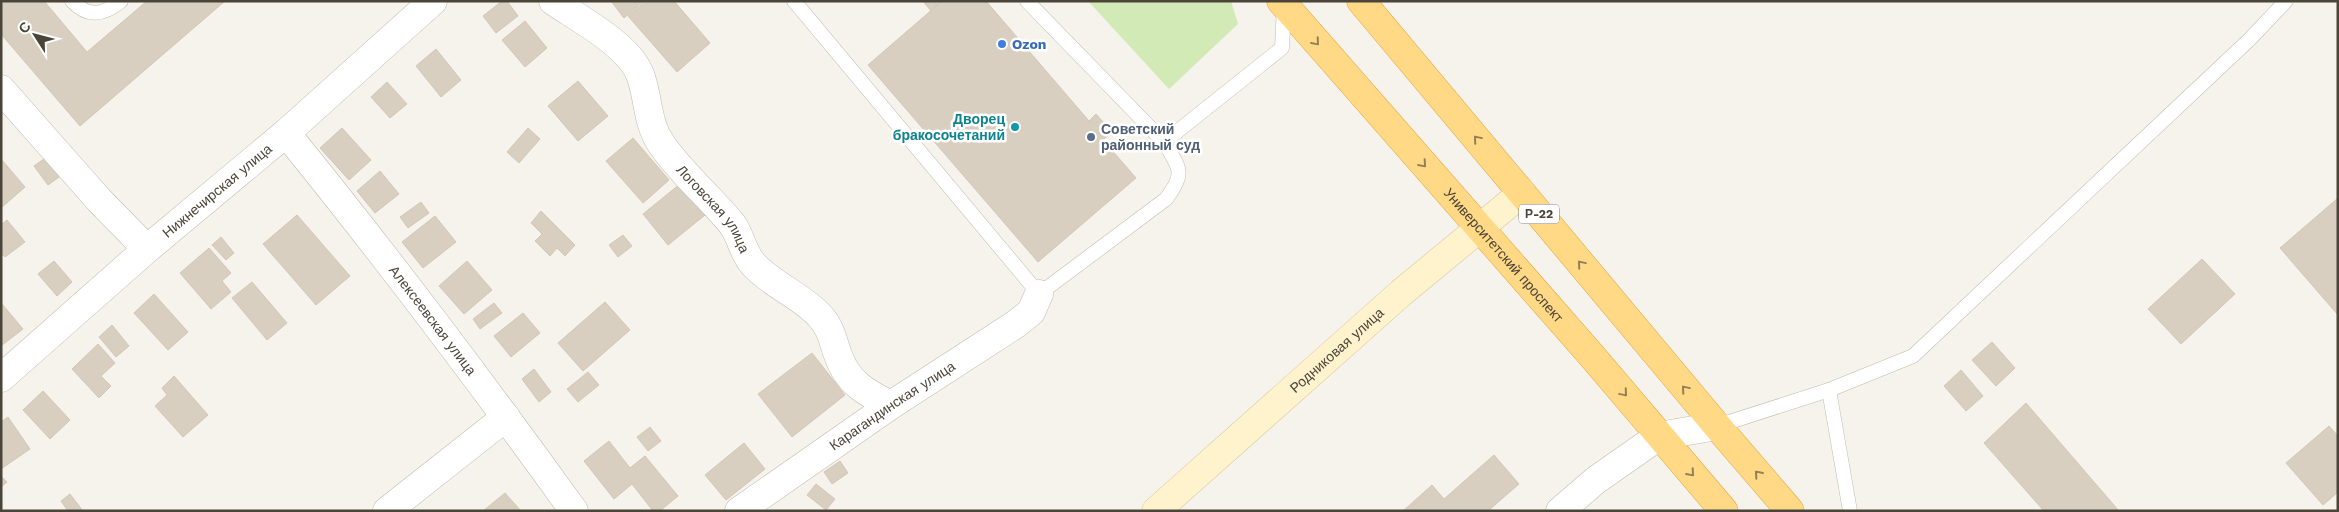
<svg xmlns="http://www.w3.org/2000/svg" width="2339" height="512" viewBox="0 0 2339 512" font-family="'Work Sans',sans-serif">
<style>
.green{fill:#d2eab5}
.building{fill:#d8cfc1;stroke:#d3c7b4}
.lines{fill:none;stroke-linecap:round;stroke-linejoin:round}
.service-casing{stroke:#c2bbae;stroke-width:15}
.minor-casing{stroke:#c2bbae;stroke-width:29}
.tertiary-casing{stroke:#c2bbae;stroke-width:29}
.secondary-casing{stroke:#d6c79b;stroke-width:29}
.trunk-casing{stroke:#e0a43c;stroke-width:29}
.service{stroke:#fff;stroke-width:14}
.minor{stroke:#fff;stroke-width:28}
.tertiary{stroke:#fff;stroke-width:28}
.secondary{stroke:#fff3cd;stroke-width:28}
.trunk{stroke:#ffd985;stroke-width:28}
.oneway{stroke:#938057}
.shop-dot{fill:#3f7fe0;stroke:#fff;stroke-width:2}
.culture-dot{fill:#0f9aa8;stroke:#fff;stroke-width:2}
.service-dot{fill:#5c6f8a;stroke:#fff;stroke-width:2}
.labels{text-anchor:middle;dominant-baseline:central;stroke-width:5;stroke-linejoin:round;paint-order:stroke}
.shield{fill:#fff;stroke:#817c74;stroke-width:1}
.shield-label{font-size:12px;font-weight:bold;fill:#4b4439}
.shop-label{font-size:14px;font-weight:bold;fill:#366cbe;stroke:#fff;text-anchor:start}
.culture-label{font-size:14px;font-weight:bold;fill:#0d838f;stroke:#fff;text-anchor:end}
.service-label{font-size:14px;font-weight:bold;fill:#4e5e75;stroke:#fff;text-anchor:start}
.street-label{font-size:14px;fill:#4b4439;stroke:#fff}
</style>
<rect width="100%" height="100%" fill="#f6f3ec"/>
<path class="green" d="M1088 1H1231L1238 24 1169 89Z"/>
<g class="building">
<path d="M1 1H44L87 52 147 1H225L80 126 1 34Z"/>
<path d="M502 1H507L518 16 496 33 483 16Z"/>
<path d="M611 1H644L624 18Z"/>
<path d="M646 1H674L710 43 677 72 628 16Z"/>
<path d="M923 1H942L931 11Z"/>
<path d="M942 1H986L1089 121 1096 114 1112 132 1103 140 1136 178 1038 262 868 65Z"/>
<path d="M525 21 547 48 525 67 502 40Z"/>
<path d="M436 49 461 80 441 97 416 66Z"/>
<path d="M578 81 608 116 578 141 548 106Z"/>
<path d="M387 82 407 104 390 118 371 97Z"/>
<path d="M342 128 371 160 349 180 320 148Z"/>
<path d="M528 128 540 139 519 163 507 152Z"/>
<path d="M633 138 669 180 643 203 606 161Z"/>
<path d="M48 156 62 175 48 185 34 166Z"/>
<path d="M1 159 25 187 1 208Z"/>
<path d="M380 171 399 194 375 213 357 191Z"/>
<path d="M680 184 705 215 668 245 643 214Z"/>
<path d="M2338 198V315L2280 248Z"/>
<path d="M421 202 429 213 408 228 400 217Z"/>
<path d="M541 211 575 245 565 256 557 248 550 256 535 241 542 234 531 223Z"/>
<path d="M297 215 350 276 316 305 263 244Z"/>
<path d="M435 216 456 242 423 268 402 242Z"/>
<path d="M7 220 25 242 5 257 1 253V225Z"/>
<path d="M623 235 632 246 618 257 609 245Z"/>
<path d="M221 237 234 253 226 260 212 245Z"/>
<path d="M209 248 231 273 222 281 231 292 211 309 180 273Z"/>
<path d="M2202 259 2235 294 2181 344 2148 309Z"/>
<path d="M54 261 72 282 57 296 38 274Z"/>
<path d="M467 261 492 290 464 314 439 286Z"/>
<path d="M252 282 287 323 267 340 232 298Z"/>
<path d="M154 294 188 332 168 350 134 313Z"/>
<path d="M605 302 630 330 583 371 558 343Z"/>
<path d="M494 303 502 313 480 329 473 319Z"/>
<path d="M2 304 23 329 1 346V305Z"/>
<path d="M523 313 540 333 511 357 494 336Z"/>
<path d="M112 325 129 346 116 357 99 337Z"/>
<path d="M1992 342 2015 368 1996 386 1972 360Z"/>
<path d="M98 344 115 363 101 376 111 386 99 398 72 369Z"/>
<path d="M812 353 845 395 792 437 758 394Z"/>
<path d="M534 369 551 392 539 402 522 379Z"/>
<path d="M1961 370 1983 396 1966 411 1944 386Z"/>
<path d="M588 372 599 385 578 402 567 389Z"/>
<path d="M174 376 208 415 183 437 155 406 167 395 162 388Z"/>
<path d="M43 391 70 420 50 439 23 410Z"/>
<path d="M2026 403 2119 511H2044L1984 443Z"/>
<path d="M8 417 30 449 1 469V422Z"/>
<path d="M2329 426 2338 436V492L2323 505 2286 463Z"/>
<path d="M650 427 661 441 648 451 637 437Z"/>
<path d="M609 441 630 468 645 456 678 496 660 511H653L632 484 614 499 584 461Z"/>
<path d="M744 443 765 469 726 500 705 475Z"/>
<path d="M1494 455 1519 484 1488 511H1403L1432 485 1444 499Z"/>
<path d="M840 461 848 473 832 484 824 472Z"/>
<path d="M1 476 7 482 1 487Z"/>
<path d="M816 484 835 499 826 510 807 495Z"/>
<path d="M505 493 521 511H483Z"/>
<path d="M70 494 83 511H68L61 501Z"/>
</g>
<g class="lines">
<defs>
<g id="service">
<path d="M72 1C88 18 104 15 121 1"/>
<path d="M794 1 1039 294 1166 199C1186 172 1180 169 1164 142L1027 1"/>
<path d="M1164 142 1282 48 1284 5"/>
<path d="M1829 390 1850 511"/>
<path d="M1717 426 1829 390 1913 356 2250 39 2286 1"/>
</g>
<g id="minor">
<path id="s1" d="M553 1C579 19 631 46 641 77 649 101 647 124 662 145 682 174 710 197 732 224 741 236 743 253 753 264 772 285 800 295 819 315 832 329 832 339 838 355 847 382 866 393 891 405"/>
<path d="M1 89 99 200 147 249"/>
<path id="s2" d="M286 133C386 256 481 382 574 511"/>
<path id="s3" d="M1 378 147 249 286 133 433 1"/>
<path d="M1659 436 1717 426"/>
<path d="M387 511 506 417"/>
<path id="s4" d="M739 511 891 405 1016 324 1031 312 1039 294"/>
</g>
<path id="tertiary" d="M1560 511 1596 480 1659 436"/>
<g id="secondary">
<path id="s5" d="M1156 511 1401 293 1522 193"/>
</g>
<g id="trunk">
<path id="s6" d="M1281 1 1592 356 1724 511"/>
<path d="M1361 1 1717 426 1790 511"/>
</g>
</defs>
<use href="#service" class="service-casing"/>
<use href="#minor" class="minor-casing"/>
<use href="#tertiary" class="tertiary-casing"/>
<use href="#secondary" class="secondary-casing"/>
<use href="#trunk" class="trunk-casing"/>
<use href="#service" class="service"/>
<use href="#minor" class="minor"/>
<use href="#tertiary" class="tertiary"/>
<use href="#secondary" class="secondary"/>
<use href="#trunk" class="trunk"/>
</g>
<defs><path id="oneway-chevron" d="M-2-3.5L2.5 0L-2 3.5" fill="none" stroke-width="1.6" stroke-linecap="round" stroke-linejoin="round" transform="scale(1.25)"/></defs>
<g class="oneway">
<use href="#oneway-chevron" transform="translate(1316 42) rotate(49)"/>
<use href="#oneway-chevron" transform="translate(1477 139) rotate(-130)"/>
<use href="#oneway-chevron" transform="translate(1423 164) rotate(49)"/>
<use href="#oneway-chevron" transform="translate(1581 264) rotate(-130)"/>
<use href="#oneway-chevron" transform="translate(1685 389) rotate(-130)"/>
<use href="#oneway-chevron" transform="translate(1624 393) rotate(50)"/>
<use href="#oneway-chevron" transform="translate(1691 473) rotate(49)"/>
<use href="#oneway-chevron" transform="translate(1758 474) rotate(-131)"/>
</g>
<circle class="shop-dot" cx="1002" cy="44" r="5"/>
<circle class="culture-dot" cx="1015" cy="127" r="5"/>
<circle class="service-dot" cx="1091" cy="137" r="5"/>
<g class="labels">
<rect class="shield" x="1519" y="204.5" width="40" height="19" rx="4"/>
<g class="shield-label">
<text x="1539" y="214">Р-22</text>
</g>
<g class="shop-label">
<text x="1012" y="44">Ozon</text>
</g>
<g class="culture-label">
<text x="1005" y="119">Дворец<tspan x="1005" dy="16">бракосочетаний</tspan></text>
</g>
<g class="service-label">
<text x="1101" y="129">Советский<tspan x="1101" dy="16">районный суд</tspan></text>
</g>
<g class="street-label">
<text stroke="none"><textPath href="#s3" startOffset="286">Нижнечирская улица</textPath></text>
<text stroke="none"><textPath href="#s1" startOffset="272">Логовская улица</textPath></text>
<text stroke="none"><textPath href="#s6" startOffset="338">Университетский проспект</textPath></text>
<text stroke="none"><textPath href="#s2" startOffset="238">Алексеевская улица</textPath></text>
<text stroke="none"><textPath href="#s5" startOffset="242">Родниковая улица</textPath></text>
<text stroke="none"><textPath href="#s4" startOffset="186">Карагандинская улица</textPath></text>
</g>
</g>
<rect width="2339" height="512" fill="none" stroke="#4b4439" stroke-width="5"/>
<g transform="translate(35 35) rotate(306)" stroke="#ffffff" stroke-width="4" paint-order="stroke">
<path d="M0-4L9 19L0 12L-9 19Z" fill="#4b4439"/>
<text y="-8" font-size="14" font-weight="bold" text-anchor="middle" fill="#4b4439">С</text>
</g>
</svg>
